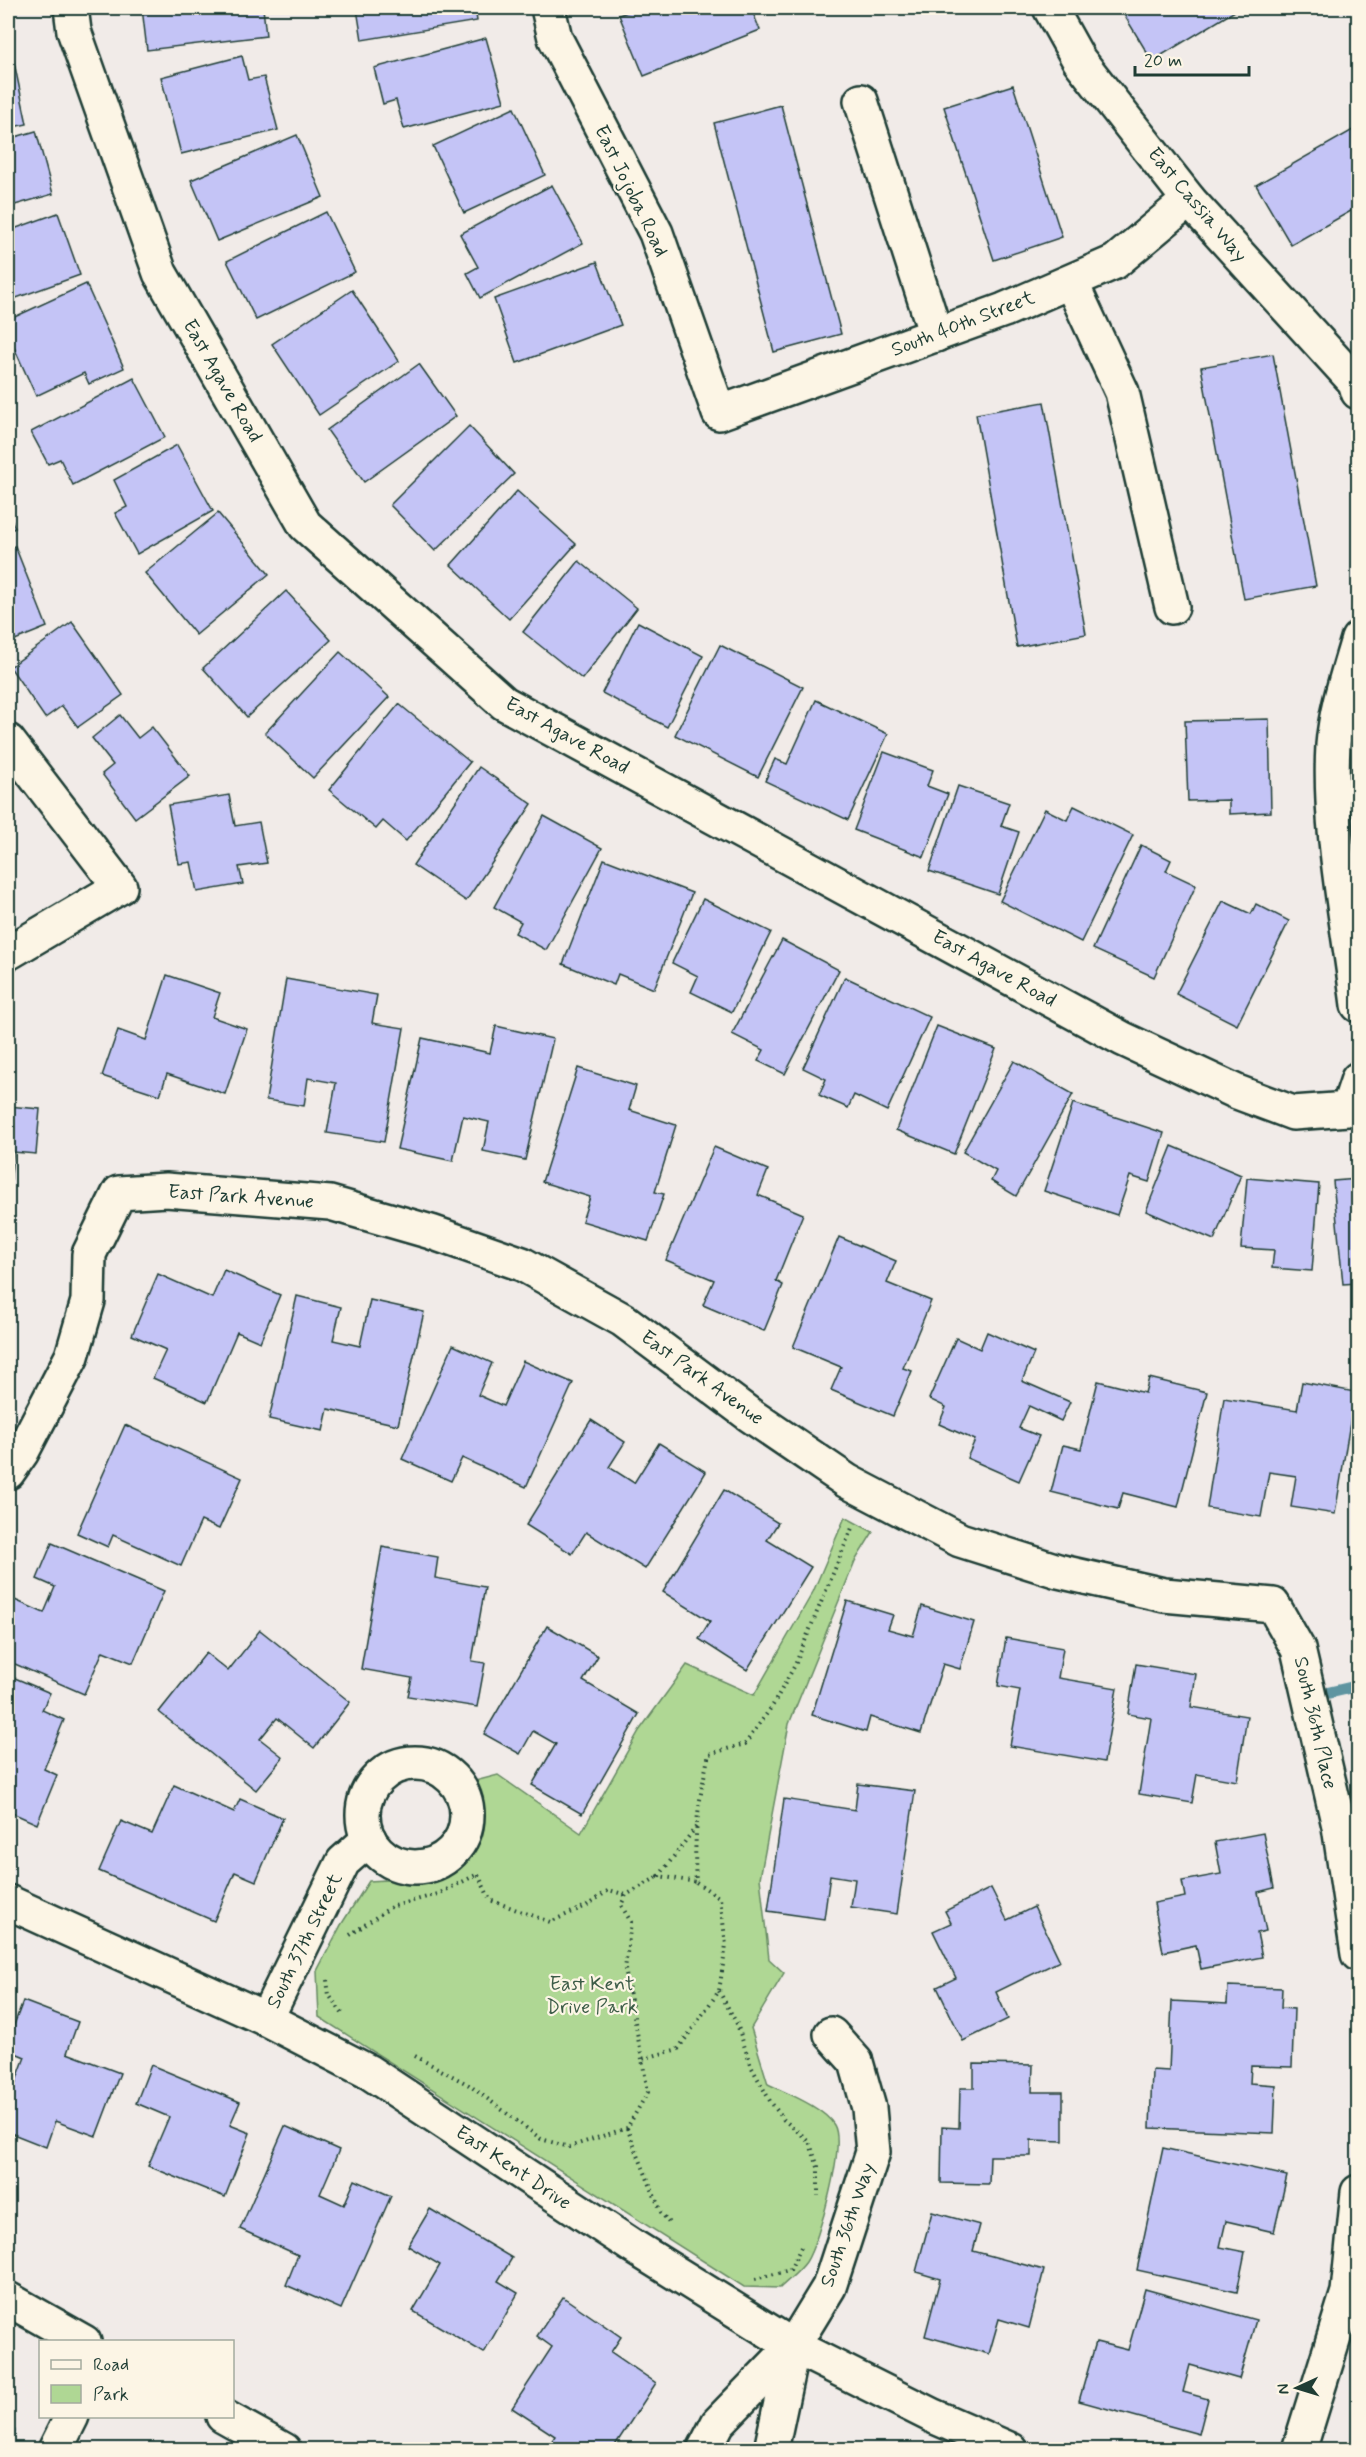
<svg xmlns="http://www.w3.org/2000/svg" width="1366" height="2457" viewBox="0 0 1366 2457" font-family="Mynerve,sans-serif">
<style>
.green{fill:#afd794;stroke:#678a64;stroke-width:1.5}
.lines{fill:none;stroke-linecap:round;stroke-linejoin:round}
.stream{stroke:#5e95a1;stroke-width:12}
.building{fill:#c4c4f6;stroke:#1f3d34;stroke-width:1.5}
.minor-casing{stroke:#1f3d34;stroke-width:38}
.path{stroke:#1f3d34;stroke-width:4;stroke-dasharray:1.5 4.5;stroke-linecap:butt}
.minor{stroke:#fcf5e5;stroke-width:33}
.labels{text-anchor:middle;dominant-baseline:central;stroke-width:4.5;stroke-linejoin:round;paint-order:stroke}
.street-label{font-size:20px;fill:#1f3d34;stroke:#fcf5e5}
.park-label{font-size:20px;fill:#3c5c47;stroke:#fcf5e5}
</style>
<rect width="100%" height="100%" fill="#f1ebe8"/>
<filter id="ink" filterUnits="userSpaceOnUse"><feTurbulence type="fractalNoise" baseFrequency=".0167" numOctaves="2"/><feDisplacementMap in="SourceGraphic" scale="12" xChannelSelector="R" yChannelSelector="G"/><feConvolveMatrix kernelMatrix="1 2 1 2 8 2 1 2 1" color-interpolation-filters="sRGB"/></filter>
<g filter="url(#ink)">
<path class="green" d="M845 1517 873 1532 855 1561 789 1724 760 1878 769 1959 784 1973 751 2028 768 2084C786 2093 823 2107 834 2125 846 2145 819 2242 806 2262 799 2272 788 2280 780 2288L744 2287 319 2017 317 1971 341 1925 369 1881 438 1877 473 1849 481 1813 475 1781 498 1775 581 1833 639 1731 687 1665 754 1695 813 1592Z"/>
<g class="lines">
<g class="stream">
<path d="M1310 1697 1358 1686"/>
<path d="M8 2431 10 2432"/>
</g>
</g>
<g class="building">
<path d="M142 8H263L266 36 147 50Z"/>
<path d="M366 8H475L477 21 362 40 357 9Z"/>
<path d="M638 8H751L760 30 644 76 619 15Z"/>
<path d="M1120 8H1240L1152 61Z"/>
<path d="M8 34 27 124 8 128Z"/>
<path d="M486 38 504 102 404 129 396 100 383 104 374 68Z"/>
<path d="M242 56 248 80 264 77 278 130 181 154 161 77Z"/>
<path d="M1013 85 1062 237 994 260 944 107Z"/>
<path d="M781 105 841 334 774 352 714 123Z"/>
<path d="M514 108 545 175 464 213 433 146Z"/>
<path d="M1358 127V207L1291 245 1256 185Z"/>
<path d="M36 131 53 194 8 207V139Z"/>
<path d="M297 135 323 197 217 241 191 180Z"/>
<path d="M552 185 583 243 480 298 467 273 478 267 460 234Z"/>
<path d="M326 212 355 272 256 320 227 261Z"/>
<path d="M58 213 80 275 8 301V231Z"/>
<path d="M597 262 621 325 517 363 494 299Z"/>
<path d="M86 284 124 368 89 384 84 373 36 396 8 334V320Z"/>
<path d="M352 290 399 361 319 415 272 344Z"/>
<path d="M1273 354 1316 586 1244 599 1201 367Z"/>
<path d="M419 364 456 416 364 482 327 430Z"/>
<path d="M134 378 165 437 73 485 60 459 48 464 31 432Z"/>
<path d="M1044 402 1086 634 1017 647 976 414Z"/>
<path d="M469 426 514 474 435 551 390 505Z"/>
<path d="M177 445 213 511 137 554 115 513 127 507 114 480Z"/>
<path d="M517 491 576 544 509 619 451 565Z"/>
<path d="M8 512 15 528 8 531Z"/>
<path d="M218 513 269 574 196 635 145 573Z"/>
<path d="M15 546 47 627 10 642 8 635V548Z"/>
<path d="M579 561 637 608 582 679 523 632Z"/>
<path d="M286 591 331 640 247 717 203 668Z"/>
<path d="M72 622 123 695 78 727 62 706 45 718 10 667Z"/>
<path d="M638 622 703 656 667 727 602 693Z"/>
<path d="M720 645 803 687 758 777 675 735Z"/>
<path d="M340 652 389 697 313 778 265 733Z"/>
<path d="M816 700 888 734 848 820 765 781 775 759 787 764Z"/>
<path d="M399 704 470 762 406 841 383 821 376 829 329 790Z"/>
<path d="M120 715 138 738 152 727 190 776 135 818 102 774 113 765 92 738Z"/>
<path d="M1269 719 1271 812 1229 814V800L1188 801 1185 721Z"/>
<path d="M884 752 933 770 927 786 948 794 924 857 854 830Z"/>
<path d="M479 767 532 804 466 901 413 865Z"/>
<path d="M958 786 1009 803 1001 826 1019 832 998 894 929 871Z"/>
<path d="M229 795 235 826 259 822 267 863 239 867 243 884 197 892 191 862 179 864 168 805Z"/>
<path d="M1074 806 1133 835 1081 942 1000 901 1045 809 1067 820Z"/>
<path d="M544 816 602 848 546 950 515 933 521 922 494 907Z"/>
<path d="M1141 845 1171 860 1166 871 1196 885 1154 977 1093 949Z"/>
<path d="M604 859 692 893 654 989 618 974 614 985 563 964Z"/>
<path d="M703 899 771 932 732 1012 691 992 698 976 672 963Z"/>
<path d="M1223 901 1251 914 1256 904 1289 921 1237 1025 1176 994Z"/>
<path d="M782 940 839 970 785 1074 758 1061 764 1050 732 1034Z"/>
<path d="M167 975 220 993 212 1017 247 1029 225 1094 167 1074 160 1095 102 1076 118 1030 146 1040Z"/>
<path d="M845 977 930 1017 887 1111 854 1095 848 1108 819 1095 826 1079 803 1068Z"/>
<path d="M286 979 377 995 372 1023 404 1028 384 1142 327 1133 336 1083 308 1078 304 1106 266 1100Z"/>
<path d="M496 1026 553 1039 525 1160 483 1151 489 1122 463 1116 453 1161 397 1149 422 1038 490 1053Z"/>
<path d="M937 1026 996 1049 954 1154 896 1130Z"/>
<path d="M1014 1061 1073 1094 1016 1196 991 1181 996 1171 963 1152Z"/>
<path d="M578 1068 636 1086 629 1110 676 1125 655 1192 664 1194 648 1241 582 1221 590 1197 542 1182Z"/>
<path d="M1073 1103 1164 1133 1149 1182 1130 1176 1117 1215 1044 1191Z"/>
<path d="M8 1106 40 1109 36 1154 13 1152 10 1189H8Z"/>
<path d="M1172 1146 1241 1175 1214 1240 1146 1211Z"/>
<path d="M714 1147 768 1170 758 1195 803 1214 776 1281 783 1285 764 1331 703 1305 714 1280 666 1260Z"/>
<path d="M1247 1178 1319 1184 1312 1271 1272 1268 1274 1250 1241 1248Z"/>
<path d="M1358 1179V1283L1343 1284 1333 1181Z"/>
<path d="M839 1237 896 1261 887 1283 931 1301 903 1368 912 1371 893 1416 831 1390 841 1367 793 1347Z"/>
<path d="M224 1270 280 1295 260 1342 237 1332 207 1402 153 1378 166 1350 132 1335 158 1274 212 1298Z"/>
<path d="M297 1296 341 1307 333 1340 360 1346 370 1300 424 1312 398 1425 328 1409 323 1431 269 1419Z"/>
<path d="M987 1332 1034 1353 1022 1381 1070 1402 1061 1421 1029 1406 1019 1428 1039 1436 1019 1481 967 1458 975 1440 939 1424 946 1407 929 1399 956 1338 980 1349Z"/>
<path d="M453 1345 492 1363 478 1395 503 1406 523 1361 573 1383 526 1487 462 1458 451 1481 402 1459Z"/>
<path d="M1149 1378 1207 1392 1178 1507 1123 1493 1118 1509 1051 1492 1063 1445 1081 1449 1098 1381 1145 1393Z"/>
<path d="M1302 1382 1355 1392 1335 1514 1291 1507 1296 1476 1269 1472 1261 1517 1207 1508 1224 1398 1297 1410Z"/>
<path d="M591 1420 625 1442 609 1467 634 1483 659 1443 706 1472 645 1569 586 1532 572 1554 526 1525Z"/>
<path d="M125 1425 242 1478 219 1529 201 1521 181 1566 113 1535 108 1547 77 1533Z"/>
<path d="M724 1490 778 1523 767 1540 811 1567 747 1670 699 1639 710 1621 663 1592Z"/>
<path d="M52 1543 164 1591 133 1663 103 1651 84 1694 8 1661V1597L44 1613 55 1587 37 1579Z"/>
<path d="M382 1547 438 1557 435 1578 485 1587 472 1661 485 1663 477 1707 408 1696 412 1678 361 1669Z"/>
<path d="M847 1601 893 1615 888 1629 913 1636 922 1606 974 1622 960 1669 943 1664 921 1733 870 1717 866 1732 812 1715Z"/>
<path d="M547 1626 598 1656 583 1681 639 1714 582 1814 532 1785 556 1744 533 1731 520 1754 484 1734Z"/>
<path d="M260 1630 350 1702 314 1748 277 1718 260 1739 283 1757 256 1790 159 1712 206 1653 228 1671Z"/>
<path d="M1006 1638 1063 1648 1058 1678 1117 1688 1104 1762 1010 1746 1020 1690 998 1686Z"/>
<path d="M1136 1664 1196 1674 1191 1707 1247 1716 1237 1781 1197 1774 1192 1803 1139 1794 1151 1718 1128 1714Z"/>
<path d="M8 1675 50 1693 42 1710 64 1720 44 1769 57 1775 37 1824 8 1811Z"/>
<path d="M858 1784 915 1791 897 1914 851 1907 855 1879 830 1875 824 1919 768 1911 784 1799 855 1810Z"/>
<path d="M174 1785 234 1812 240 1799 283 1818 256 1881 235 1872 214 1921 99 1871 121 1821 152 1834Z"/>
<path d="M1263 1833 1274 1888 1258 1892 1266 1931 1257 1933 1262 1957 1201 1969 1196 1945 1163 1952 1154 1903 1185 1897 1182 1881 1221 1874 1215 1842Z"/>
<path d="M991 1888 1007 1920 1034 1907 1060 1961 996 1992 1008 2019 963 2041 937 1987 956 1978 933 1931 951 1923 945 1911Z"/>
<path d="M1228 1986 1282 1988 1281 2008 1294 2009 1292 2067 1251 2066 1250 2083 1276 2085 1274 2133 1150 2128 1152 2070 1169 2071 1172 2001 1227 2004Z"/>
<path d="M23 2001 78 2022 67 2053 120 2073 96 2136 55 2121 46 2147 8 2132V2103L25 2057 8 2050V2041Z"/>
<path d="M974 2064 1033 2065 1032 2092H1063V2141L1031 2140V2156H990L989 2184 941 2183 942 2127 959 2128 960 2088H974Z"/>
<path d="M151 2065 240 2102 230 2125 250 2133 225 2197 148 2166 169 2117 136 2103Z"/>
<path d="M285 2126 339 2150 320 2194 344 2205 355 2180 391 2196 341 2309 286 2285 298 2255 240 2229Z"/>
<path d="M1163 2148 1287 2176 1274 2232 1226 2221 1220 2247 1245 2252 1237 2292 1137 2270Z"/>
<path d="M430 2209 512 2258 498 2281 518 2293 484 2353 413 2311 440 2265 408 2246Z"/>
<path d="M932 2212 980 2225 973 2251 1044 2270 1029 2328 999 2319 989 2354 925 2336 940 2279 916 2272Z"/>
<path d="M1145 2289 1256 2320 1239 2379 1190 2365 1183 2392 1208 2399 1199 2434 1079 2401 1096 2342 1128 2350Z"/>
<path d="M563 2297 621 2337 611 2352 656 2383 612 2450H546L555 2436 512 2408 552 2347 537 2336Z"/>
</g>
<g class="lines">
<defs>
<g id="minor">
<path d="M71 8 74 31 160 273 305 525 504 703 1123 1039 1237 1092 1293 1113 1348 1109 1358 1079"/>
<path d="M548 8 555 38 656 233 719 413 1004 310 1115 262 1189 200"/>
<path d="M1050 8 1079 60 1189 200 1355 382 1358 392"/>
<path d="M861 101 936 335"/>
<path d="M1071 282 1122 392 1172 607"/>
<path d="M1358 639C1348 674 1336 708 1333 745 1328 827 1348 923 1358 1005"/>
<path d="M8 741 120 887 8 953"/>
<path d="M8 1472 22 1452 72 1356 88 1301 89 1254 119 1193 166 1190 330 1203 431 1232 522 1264 623 1320 750 1415 847 1481 960 1540 1058 1571 1164 1595 1273 1605 1298 1649 1339 1826 1358 1954"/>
<circle cx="415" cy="1815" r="52"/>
<path d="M8 1902 266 2019 369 2072 634 2247 793 2346 933 2416 1011 2450"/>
<path d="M266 2019 343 1862 369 1839"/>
<path d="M8 2299 84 2342"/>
<path d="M223 2416 284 2450"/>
<path d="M55 2450 72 2416"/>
<path d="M704 2450 718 2423 793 2346 829 2287 873 2152 869 2108 856 2062 831 2034"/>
<path d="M771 2450 793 2346"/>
<path d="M1299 2450 1348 2292 1358 2192"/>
</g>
</defs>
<use href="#minor" class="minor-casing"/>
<g class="path">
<path d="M696 1827 659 1876 696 1882"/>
<path d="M350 1935 391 1907 438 1894 478 1874 490 1900 550 1922 586 1906 609 1890 626 1895"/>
<path d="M327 1980 329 1995 344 2016"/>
<path d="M719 1991 737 2024 751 2066 770 2101 784 2120 809 2141 818 2167V2196"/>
<path d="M415 2056 469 2085 541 2139 569 2147 627 2128 648 2092 642 2059 678 2049 719 1991 726 1945 720 1898 696 1882C693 1837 699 1797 709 1754L745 1744 773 1705 795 1665 852 1528"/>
<path d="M642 2059 625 1969 631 1922 621 1905 626 1895 659 1876"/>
<path d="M627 2128 661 2212 669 2223"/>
<path d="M755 2279 790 2270 802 2245"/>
</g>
<use href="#minor" class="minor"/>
</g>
</g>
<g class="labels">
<g class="street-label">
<text transform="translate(631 191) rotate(64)">East Jojoba Road</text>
<text transform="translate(1197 205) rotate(50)">East Cassia Way</text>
<text transform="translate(963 324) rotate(-21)">South 40th Street</text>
<text transform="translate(222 381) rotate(60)">East Agave Road</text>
<text transform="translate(567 736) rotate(29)">East Agave Road</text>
<text transform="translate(994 969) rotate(29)">East Agave Road</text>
<text transform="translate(241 1197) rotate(4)">East Park Avenue</text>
<text transform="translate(702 1378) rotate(36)">East Park Avenue</text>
<text transform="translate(1315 1723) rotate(77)">South 36th Place</text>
<text transform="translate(305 1941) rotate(-64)">South 37th Street</text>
<text transform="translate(513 2168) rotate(34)">East Kent Drive</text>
<text transform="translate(848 2225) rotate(-71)">South 36th Way</text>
</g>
<g class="park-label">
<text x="592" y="1984">East Kent<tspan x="592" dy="23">Drive Park</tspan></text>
</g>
</g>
<rect width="1366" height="2457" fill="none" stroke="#fcf5e5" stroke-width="30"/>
<rect x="15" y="15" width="1336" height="2427" fill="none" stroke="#1f3d34" stroke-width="2" filter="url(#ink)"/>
<rect x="39" y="2340" width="195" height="78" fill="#fcf5e5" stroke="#a4ab9e" stroke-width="1.5"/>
<rect x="51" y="2360" width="30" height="9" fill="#fcf5e5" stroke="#a4ab9e" stroke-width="1.5"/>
<text x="93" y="2370" font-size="18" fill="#1f3d34">Road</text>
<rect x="51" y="2385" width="30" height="18" fill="#afd794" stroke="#a4ab9e" stroke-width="1.5"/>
<text x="93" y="2400" font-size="18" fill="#1f3d34">Park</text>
<g transform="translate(1297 2388) rotate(266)" stroke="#fcf5e5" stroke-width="4.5" paint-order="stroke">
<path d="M0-4.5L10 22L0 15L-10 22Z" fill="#1f3d34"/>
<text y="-9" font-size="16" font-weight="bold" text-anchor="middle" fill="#1f3d34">N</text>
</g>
<path d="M1135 66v9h114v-9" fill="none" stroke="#1f3d34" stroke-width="3"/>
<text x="1144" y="66" font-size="18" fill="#1f3d34" stroke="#fcf5e5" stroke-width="4.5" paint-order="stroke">20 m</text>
</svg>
